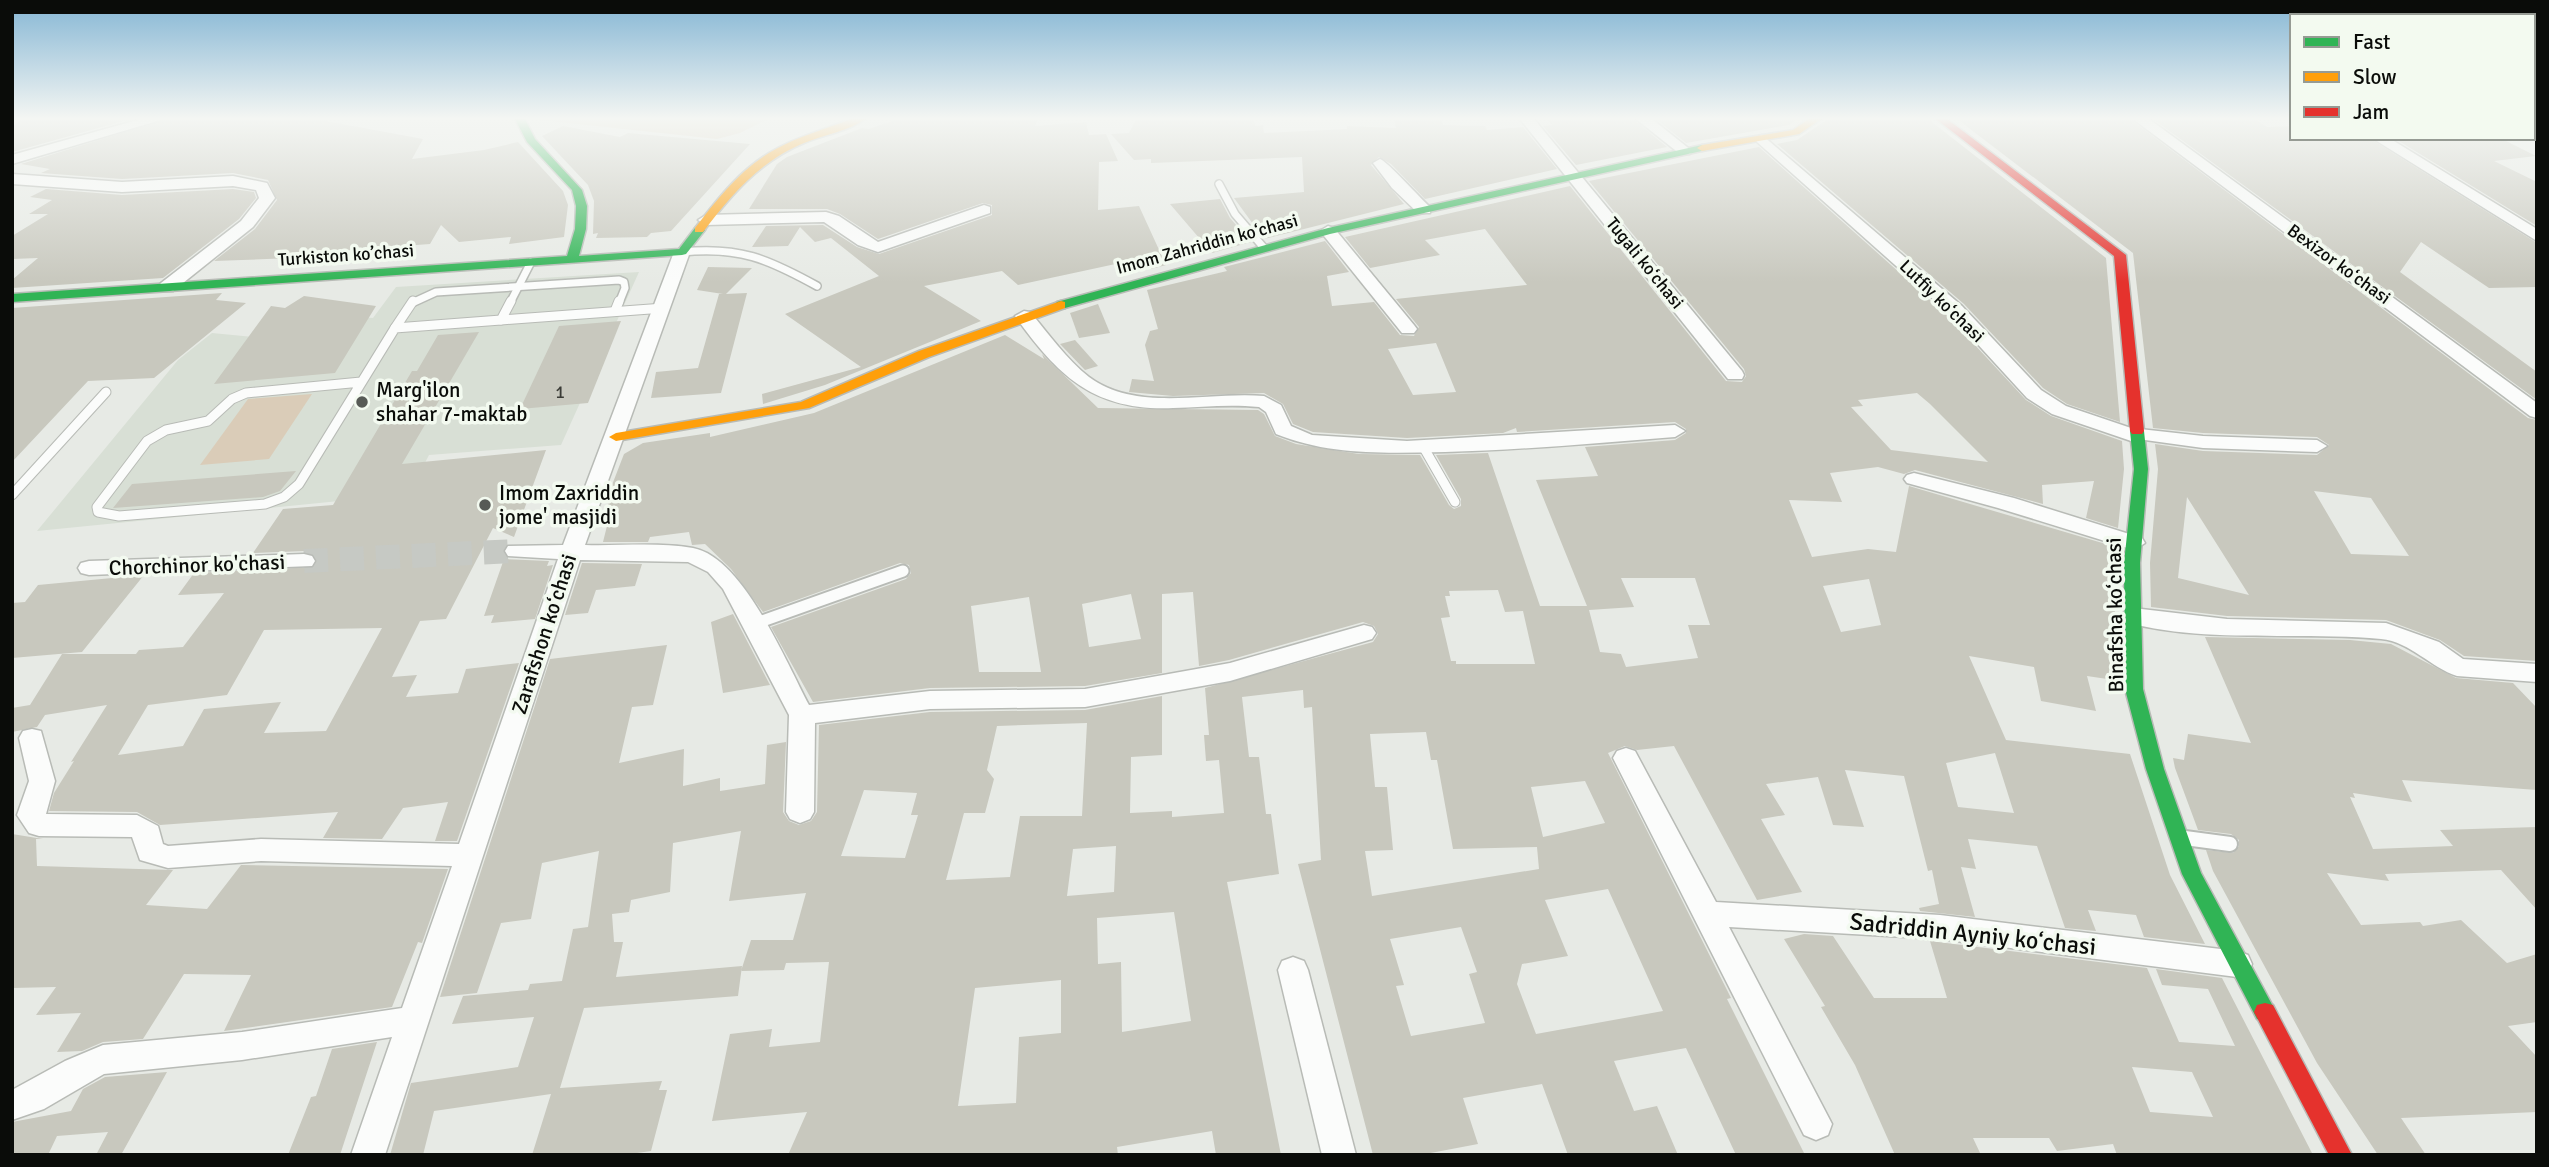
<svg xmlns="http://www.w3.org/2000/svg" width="2549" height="1167" viewBox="0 0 2549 1167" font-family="Signika,sans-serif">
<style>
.built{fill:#d8dfd5}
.green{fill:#daccb8}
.building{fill:#c8c8be;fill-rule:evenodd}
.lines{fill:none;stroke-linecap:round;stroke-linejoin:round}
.street-tunnel{stroke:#c6c9c4;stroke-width:24;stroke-dasharray:24 12;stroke-linecap:butt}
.lane-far3-casing{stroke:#b8bbb6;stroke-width:10}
.lane-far2-casing{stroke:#b8bbb6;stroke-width:11}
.lane-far1-casing{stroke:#b8bbb6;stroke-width:15}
.lane-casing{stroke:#b8bbb6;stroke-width:18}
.street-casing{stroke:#b8bbb6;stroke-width:3}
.fast-casing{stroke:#b8bbb6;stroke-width:3}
.slow-casing{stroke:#b8bbb6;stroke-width:3}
.jam-casing{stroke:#b8bbb6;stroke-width:3}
.lane-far3{stroke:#fbfcfb;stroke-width:7}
.lane-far2{stroke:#fbfcfb;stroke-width:9}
.lane-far1{stroke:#fbfcfb;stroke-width:11}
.lane{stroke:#fbfcfb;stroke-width:14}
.street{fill:#fbfcfb;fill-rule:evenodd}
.fast{fill:#30b455;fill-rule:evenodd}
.slow{fill:#ff9f0a;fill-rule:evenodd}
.jam{fill:#e5322d;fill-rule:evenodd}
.poi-dot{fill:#575a56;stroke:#f3faf0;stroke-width:2.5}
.labels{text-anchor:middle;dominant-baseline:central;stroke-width:7;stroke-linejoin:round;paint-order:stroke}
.far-street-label{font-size:18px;fill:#0a0c09;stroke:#f3faf0}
.number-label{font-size:18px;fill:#3a3b36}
.poi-label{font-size:21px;fill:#0a0c09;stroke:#f3faf0;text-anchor:start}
.street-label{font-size:21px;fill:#0a0c09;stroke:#f3faf0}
.near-street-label{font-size:24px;fill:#0a0c09;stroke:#f3faf0}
</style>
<rect width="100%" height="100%" fill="#e7eae5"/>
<path class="built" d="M639 272 561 445 429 455 409 494 37 531 178 360 212 333 286 340 325 314 373 318 396 287Z"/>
<g class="green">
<path d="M531 119H768L740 133 717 139Z"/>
<path d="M312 394 269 459 200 465 248 399Z"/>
</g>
<g class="building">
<path d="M22 119H131L12 152V127Z"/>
<path d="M167 119H315L423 139 412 159 484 150 518 142 563 191 568 205 564 237 509 244 511 237 459 242 441 225 430 244 349 250 344 256 214 261 255 229 277 200 268 180 233 173 122 179 41 173 50 169 21 164Z"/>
<path d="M898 119H1038L1035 126 1086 122 1089 135 1106 134 1118 161 1099 162 1098 210 1139 206 1166 265 1151 269 1148 257 1018 285 1002 271 924 286 981 321 825 385 763 404 762 394 861 367 785 314 879 276 831 238 815 242 800 227 788 246 752 247 766 226 823 225 857 247 879 254 992 215V205L983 203 878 239 840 214 827 209H749L777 164 787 157 862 128 869 129Z"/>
<path d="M1136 119 1254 120 1255 126 1263 125 1264 133 1347 129V126L1396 128 1394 119H1441L1443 125 1485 126 1487 130 1523 127 1557 169 1425 199 1391 164 1379 157 1371 165 1404 204 1264 239 1234 198 1304 192 1302 157 1151 163V159L1134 160 1111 134 1129 133Z"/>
<path d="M1547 119H1633L1667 147 1576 165 1543 126 1552 125Z"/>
<path d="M1656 119H1798L1789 125 1686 143Z"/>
<path d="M1828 119H1928L2106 258 2120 422 2067 404 2043 388 1964 304 1777 144 1797 140Z"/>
<path d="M1957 119H2130L2528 418 2537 420V661L2464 656 2440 640 2386 620 2227 616 2151 607 2150 563 2158 469 2155 444 2203 451 2317 455 2329 445 2317 437 2203 433 2153 428 2133 253ZM2314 491 2371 498 2409 556 2351 554ZM2187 497 2249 595 2178 578Z"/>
<path d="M2153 119H2255L2267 127 2292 126V138H2369L2537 243V287L2489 288 2421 242 2400 272 2537 372V400Z"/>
<path d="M563 126 620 137 628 133 750 144 671 231 651 233 647 237 596 238 598 233 593 234 594 201 588 185 542 136Z"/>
<path d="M2394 138H2500L2536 156 2494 161 2537 182V226Z"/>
<path d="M1759 147 1948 316 2026 400 2051 416 2122 441 2124 469 2118 528 2086 518 2094 481 2042 485 2043 504 1915 470 1904 474 1878 467 1830 473 1842 502 1789 500 1812 557 1868 549 1896 552 1909 486 2116 547 2114 680 2087 676 2096 711 2041 701 2034 667 1969 656 2006 740 2130 754 2170 875 2205 944 2144 937 2136 915 2088 910 2096 931 2065 928 2037 846 1968 839 1976 869 1961 867 1975 917 1920 911 1919 908 1939 904 1932 870 1928 871 1904 776 1845 770 1864 827 1833 825 1818 777 1766 784 1785 815 1761 819 1802 892 1757 900 1674 746 1637 750 1625 746 1608 753 1731 998 1727 999 1805 1155H1736L1686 1048 1614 1061 1634 1111 1657 1106 1678 1155H1568L1542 1084 1463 1098 1478 1144 1420 1155H1373L1298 864 1321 860 1312 707 1304 708 1303 690 1242 697 1249 757H1259L1266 814H1271L1279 874 1227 882 1281 1155H1216L1212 1131 1117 1147 1118 1155H788L807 1112 712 1121 730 1034 772 1029 769 1047 820 1042 829 962 786 963 784 970 741 971 751 940H793L806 893 729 901 741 831 673 843 670 892 631 900 629 912 612 914 614 942H623L616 977 742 966 738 996 584 1008 560 1088 662 1081 659 1090H667L651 1151 623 1155H532L551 1094 434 1111 423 1155H390L411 1083 518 1067 534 1017 452 1024 463 996 528 990 530 984 562 981 573 929 588 927 599 851 542 863 531 919 501 923 477 993 440 997 550 659 667 645 653 705 632 707 619 763 684 749 683 786 720 778V791L765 784 767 745 786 742 783 812 789 821 799 825 811 821 817 812 819 725 930 712 1085 710 1162 696V755L1131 757 1130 813 1172 811V817L1224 813 1219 760 1206 761 1204 735H1209L1205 688 1373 642 1378 634 1374 626 1363 622 1229 660 1199 666 1193 592 1162 594V673L1085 686 930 688 813 702 771 627 906 579 911 573 909 565 900 563 763 612 731 569 705 544 692 545 689 532 650 537 648 542H603L612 506H608L612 485 624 454 643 443 710 433V437L814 413 1005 335 1044 359 1042 354 1098 408 1258 410 1264 414 1275 436 1296 444 1359 454 1420 455 1449 505 1454 509 1461 506V499L1436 455 1488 453 1540 606H1587L1536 480 1598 476 1585 447 1675 440 1686 433V429L1675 422 1517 432 1516 428 1503 433 1407 438 1313 432 1293 424 1283 404 1264 393 1173 396 1129 392 1132 379 1154 381 1145 345 1150 331 1158 329 1147 290 1227 271 1224 267 1325 241 1349 272 1327 276 1332 306 1374 302 1400 335 1414 336 1419 327 1396 299 1527 285 1485 229 1425 240 1440 255 1370 268 1345 237 1570 186 1726 381 1742 382 1746 376 1744 369 1589 181ZM1436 343 1456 392 1413 395 1388 349ZM1917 393 1930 404 1988 462 1891 450 1851 407 1863 406 1858 400ZM1621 578H1695L1710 625H1688L1698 658 1626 667 1621 654 1600 652 1589 610 1634 607ZM1869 579 1881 625 1841 632 1823 586ZM1498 590 1505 612 1523 611 1535 664H1456V661H1451L1441 618 1450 617 1445 596H1450L1449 591ZM1131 594 1141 639 1089 647 1082 604ZM1029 597 1041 672H979L971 606ZM1087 723 1082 816H1020L1010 877 946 880 964 813H985L994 779 987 770 997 726ZM1426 732 1431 760H1437L1453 849 1537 847 1539 869 1372 896 1365 851 1393 850 1387 787H1375L1370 734ZM1995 753 2014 813 1958 807 1946 763ZM1585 781 1605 823 1543 837 1531 787ZM864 790 917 793 911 815H918L905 858 841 856ZM1116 846 1114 892 1067 896 1073 849ZM1608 889 1663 1011 1536 1034 1517 984 1522 964 1568 956 1545 900ZM1174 912 1191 1021 1122 1032 1121 962 1098 964 1097 918ZM1461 927 1477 972 1469 974 1485 1023 1411 1036 1396 986 1404 985 1390 939ZM1061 980V1033L1019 1037 1016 1103 958 1106 975 988Z"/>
<path d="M46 189 122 195 233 189 254 192 256 198 239 219 163 278 12 288V280L38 258 12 259V236L48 214H29L52 200 30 197Z"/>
<path d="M1220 199 1230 218 1251 242 1212 253 1170 204Z"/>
<path d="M708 267 752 268 726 294 747 293 721 393 651 398 656 372 698 368 719 294H723L697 290Z"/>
<path d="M222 293 216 300 246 303 154 378 88 381 12 462V308Z"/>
<path d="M304 296 376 306 335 373 214 384 271 306 285 308Z"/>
<path d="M1098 304 1110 333 1079 338 1070 313Z"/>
<path d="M621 321 588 403 520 409 559 326Z"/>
<path d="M479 332 402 464 546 450 514 537 493 528 446 619 420 621 392 677 417 675 406 697 458 693 466 669 519 663 457 841H435L448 802 403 808 382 839 323 838 338 812 160 825 137 812 49 811 54 793 74 761 71 762 107 705 45 715 37 727 12 732V708L30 705 62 654H136L139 650 183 647 224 593 178 595 194 573 314 567 317 562 314 555 305 551 253 553 283 509 333 505 412 371H417L438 335ZM382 628 326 731 264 733 281 702 204 709 183 746 118 755 148 705 227 695 264 630Z"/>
<path d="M1075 340 1098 366 1085 370 1060 344Z"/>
<path d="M296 471 280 491 263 497 113 508 132 484Z"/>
<path d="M504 559 549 561 547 566 553 565 535 619 491 623 494 615 484 616Z"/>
<path d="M582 563H583L642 564 635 586 596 590 588 613 565 615Z"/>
<path d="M144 575 82 652 12 658V603L25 602 38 585Z"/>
<path d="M733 614 770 685 723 693 711 622Z"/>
<path d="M2205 637 2350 640 2391 644 2456 678 2513 683 2537 708V790L2402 780 2412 802 2353 793 2355 798 2350 797 2373 849 2453 846 2440 830 2537 827V910L2501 870 2385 874 2389 881 2327 873 2361 925 2420 922 2423 926 2461 920 2507 963 2537 954V1022L2508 1026 2537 1057V1112L2401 1118 2426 1155H2378L2317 1063 2213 871 2206 850 2233 853 2239 846V840L2231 834 2198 830 2175 768 2173 758 2184 760 2188 734 2251 743Z"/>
<path d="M12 834 43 839H36L37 866 173 870 146 905 207 909 241 865 448 869 422 943 418 942 392 1007 224 1031 251 975 184 974 143 1039 103 1042 82 1051 57 1052 81 1013 36 1015 56 987 12 988Z"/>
<path d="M1804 934 1833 936 1874 998H1947L1930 941 2147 968 2179 1042 2235 1046 2208 989 2162 985 2156 969 2222 978 2313 1155H2117L2113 1144 2057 1151 2049 1138H1973L1981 1155H1895L1855 1065 1821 1007 1825 1006 1784 939ZM2132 1067 2192 1072 2213 1117 2150 1112Z"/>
<path d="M377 1042 340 1155H288L311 1097 316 1096 332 1049Z"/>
<path d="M167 1072 121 1155H96L108 1132 57 1136 48 1155H12V1122L71 1111 83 1089 105 1077Z"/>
</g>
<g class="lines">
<path class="street-tunnel" d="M304 561 516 551"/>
<defs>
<g id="lane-far3">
<path d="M1219 184 1235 214 1264 248"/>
<path d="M682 252C739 246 768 259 817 286"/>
<path d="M412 303 436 292 619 280 624 282 625 288 619 303"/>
<path d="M510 303 531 262"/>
</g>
<g id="lane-far2">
<path d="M615 311 619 301"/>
<path d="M501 320 664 308"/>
<path d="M395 328 413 301"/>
<path d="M361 382 246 393 232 399 208 421 166 430 147 441 97 507 98 512 119 516 265 504 284 497 299 484 395 328 501 320 511 301"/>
<path d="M1424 448 1455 502"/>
<path d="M12 495 106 392"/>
</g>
<path id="lane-far1" d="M754 624 903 571"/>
<path id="lane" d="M2185 838 2230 844"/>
<g id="street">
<path d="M141 119H164L12 164V155Z"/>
<path d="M1520 119H1534L1742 371 1744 375 1742 379H1728Z"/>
<path d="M1636 119H1652L1692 151 1690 154H1680Z"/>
<path d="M2133 119H2149L2537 403V418L2530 416Z"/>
<path d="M1762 135 1962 306 2041 390 2066 406 2131 428 2203 436 2317 440 2327 446 2317 452 2203 448 2145 440 2137 443 2052 414 2027 398 1950 314 1757 142 1755 139Z"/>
<path d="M2372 138H2389L2537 229V241Z"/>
<path d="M1380 159C1387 161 1420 198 1430 207V213H1418L1392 188 1373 163Z"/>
<path d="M12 174 122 182 233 176 267 183 275 198 253 227 173 291H161L158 287 161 283 241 221 259 198 256 190 233 186 122 192 12 184Z"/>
<path d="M984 205 990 207V213L878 252 858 245 824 222 706 225 698 220 706 215 826 212 839 216 878 242Z"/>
<path d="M1328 226 1334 228 1414 325 1417 329 1414 333H1402L1320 231Z"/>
<path d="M682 247 690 252 585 545C620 546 659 542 693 548 743 557 786 662 809 705L930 691 1085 689 1230 663 1364 625 1372 627 1376 633 1372 639 1230 681 1085 707 930 709 815 723 814 812 810 819 800 823 790 819 786 812 789 715 723 589 708 572 688 562 580 560 385 1155H351L392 1037 242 1060 104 1074 44 1109 12 1120V1090L65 1061 103 1045 242 1032 402 1008 452 866 261 861 168 868 140 860 132 837 39 836 29 833 17 815 29 781 19 738 23 731 32 729 41 731 55 781 46 814 137 815 158 826 163 844 168 846 261 839 459 844 558 559 508 556 505 551 508 546 563 545 674 252Z"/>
<path d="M1024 311 1030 312C1049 334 1066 359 1089 377 1137 413 1208 391 1264 396L1281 405 1291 426 1312 435 1407 441 1675 425 1685 431 1675 437C1598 443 1522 450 1445 452 1388 453 1330 456 1276 434L1266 412 1259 407C1230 404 1202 407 1173 408 1094 411 1059 377 1015 316Z"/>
<path d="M1914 473 2014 498 2142 538 2145 543 2134 550 1998 508 1907 483 1904 479 1907 475Z"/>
<path d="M304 554 312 556 315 561 312 566 89 575 81 573 78 568 81 563 89 561Z"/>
<path d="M2133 608 2227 619 2386 623 2439 642 2463 659 2537 664V682L2457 676C2431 668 2411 642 2381 639 2299 631 2205 644 2125 622L2121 616 2125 610Z"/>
<path d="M1626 748 1635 751 1716 902 1940 915 2237 951 2248 955 2252 964 2248 973 2237 977 1940 939 1729 927 1832 1124 1828 1135 1816 1140 1804 1135 1613 758 1617 751Z"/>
<path d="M1293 957 1304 961 1308 970 1356 1155H1322L1278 970 1282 961Z"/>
</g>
<g id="fast">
<path d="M515 119H525L535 139 582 190 587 206 586 229 579 256 679 249 695 228 705 230 686 254 682 255 12 302V294L567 256 575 229 576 206 572 190 527 142Z"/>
<path d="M1702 145 1706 146V150L1330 234 1065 308H1057L1055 305 1057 302 1328 228Z"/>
<path d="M2137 427 2144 431 2148 469 2140 563 2143 689 2164 769 2201 873 2276 1012 2273 1019 2265 1021 2257 1019 2182 874 2146 769 2125 689 2124 563 2134 469 2130 431Z"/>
</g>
<g id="slow">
<path d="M851 119H865C849 131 823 135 804 143 760 161 731 195 703 232H695V228C718 198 742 167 776 149 799 136 826 129 851 119Z"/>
<path d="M1809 119H1821L1799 134 1702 151 1697 148 1702 145 1793 130Z"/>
<path d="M1061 301 1065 302V308L929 357 809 408 616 441 609 437 616 433 801 402 919 351Z"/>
</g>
<g id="jam">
<path d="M1936 119H1947L2126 255 2144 431 2142 434H2132L2130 431 2114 256Z"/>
<path d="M2265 1003 2273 1005 2352 1155H2329L2254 1012 2257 1005Z"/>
</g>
</defs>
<use href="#lane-far3" class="lane-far3-casing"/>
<use href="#lane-far2" class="lane-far2-casing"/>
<use href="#lane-far1" class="lane-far1-casing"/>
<use href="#lane" class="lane-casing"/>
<use href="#street" class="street-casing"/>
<use href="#fast" class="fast-casing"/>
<use href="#slow" class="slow-casing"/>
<use href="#jam" class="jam-casing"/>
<use href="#lane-far3" class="lane-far3"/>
<use href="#lane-far2" class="lane-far2"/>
<use href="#lane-far1" class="lane-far1"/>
<use href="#lane" class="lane"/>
<use href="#street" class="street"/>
<use href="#fast" class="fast"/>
<use href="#slow" class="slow"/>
<use href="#jam" class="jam"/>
</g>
<linearGradient id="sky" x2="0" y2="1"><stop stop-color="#85b6d4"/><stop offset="0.42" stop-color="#f4f6f3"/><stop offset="1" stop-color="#f4f6f3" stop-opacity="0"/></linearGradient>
<rect width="2549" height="282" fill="url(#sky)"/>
<g class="poi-dot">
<circle cx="362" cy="402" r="7"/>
<circle cx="485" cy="505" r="7"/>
</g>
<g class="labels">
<g class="far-street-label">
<text transform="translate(1207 244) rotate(-15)">Imom Zahriddin koʻchasi</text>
<text transform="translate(346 255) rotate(-4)">Turkiston ko’chasi</text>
<text transform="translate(1645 263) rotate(51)">Tugali koʻchasi</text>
<text transform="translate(2339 264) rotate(36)">Bexizor koʻchasi</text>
<text transform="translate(1942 301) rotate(44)">Lutfiy koʻchasi</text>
</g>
<g class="number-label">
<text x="560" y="392">1</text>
</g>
<g class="poi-label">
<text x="376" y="390">Marg'ilon<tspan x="376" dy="24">shahar 7-maktab</tspan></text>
<text x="499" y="493">Imom Zaxriddin<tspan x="499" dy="24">jome' masjidi</tspan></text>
</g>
<g class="street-label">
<text transform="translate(197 565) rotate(-2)">Chorchinor ko'chasi</text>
<text transform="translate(2115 615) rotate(-91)">Binafsha koʻchasi</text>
<text transform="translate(544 634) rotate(-72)">Zarafshon koʻchasi</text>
</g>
<g class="near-street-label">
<text transform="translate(1973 934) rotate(6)">Sadriddin Ayniy koʻchasi</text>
</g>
</g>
<rect width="2549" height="1167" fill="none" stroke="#0a0c09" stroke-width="28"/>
<rect x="2290" y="14" width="245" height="126" fill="#f3faf0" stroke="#969b94" stroke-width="2"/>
<rect x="2304" y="37" width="35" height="10" fill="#30b455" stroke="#969b94" stroke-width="2"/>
<text x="2353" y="49" font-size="21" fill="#0a0c09">Fast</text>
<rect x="2304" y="72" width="35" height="10" fill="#ff9f0a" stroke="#969b94" stroke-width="2"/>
<text x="2353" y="84" font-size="21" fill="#0a0c09">Slow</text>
<rect x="2304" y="107" width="35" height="10" fill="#e5322d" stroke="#969b94" stroke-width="2"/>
<text x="2353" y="119" font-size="21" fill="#0a0c09">Jam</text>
</svg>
